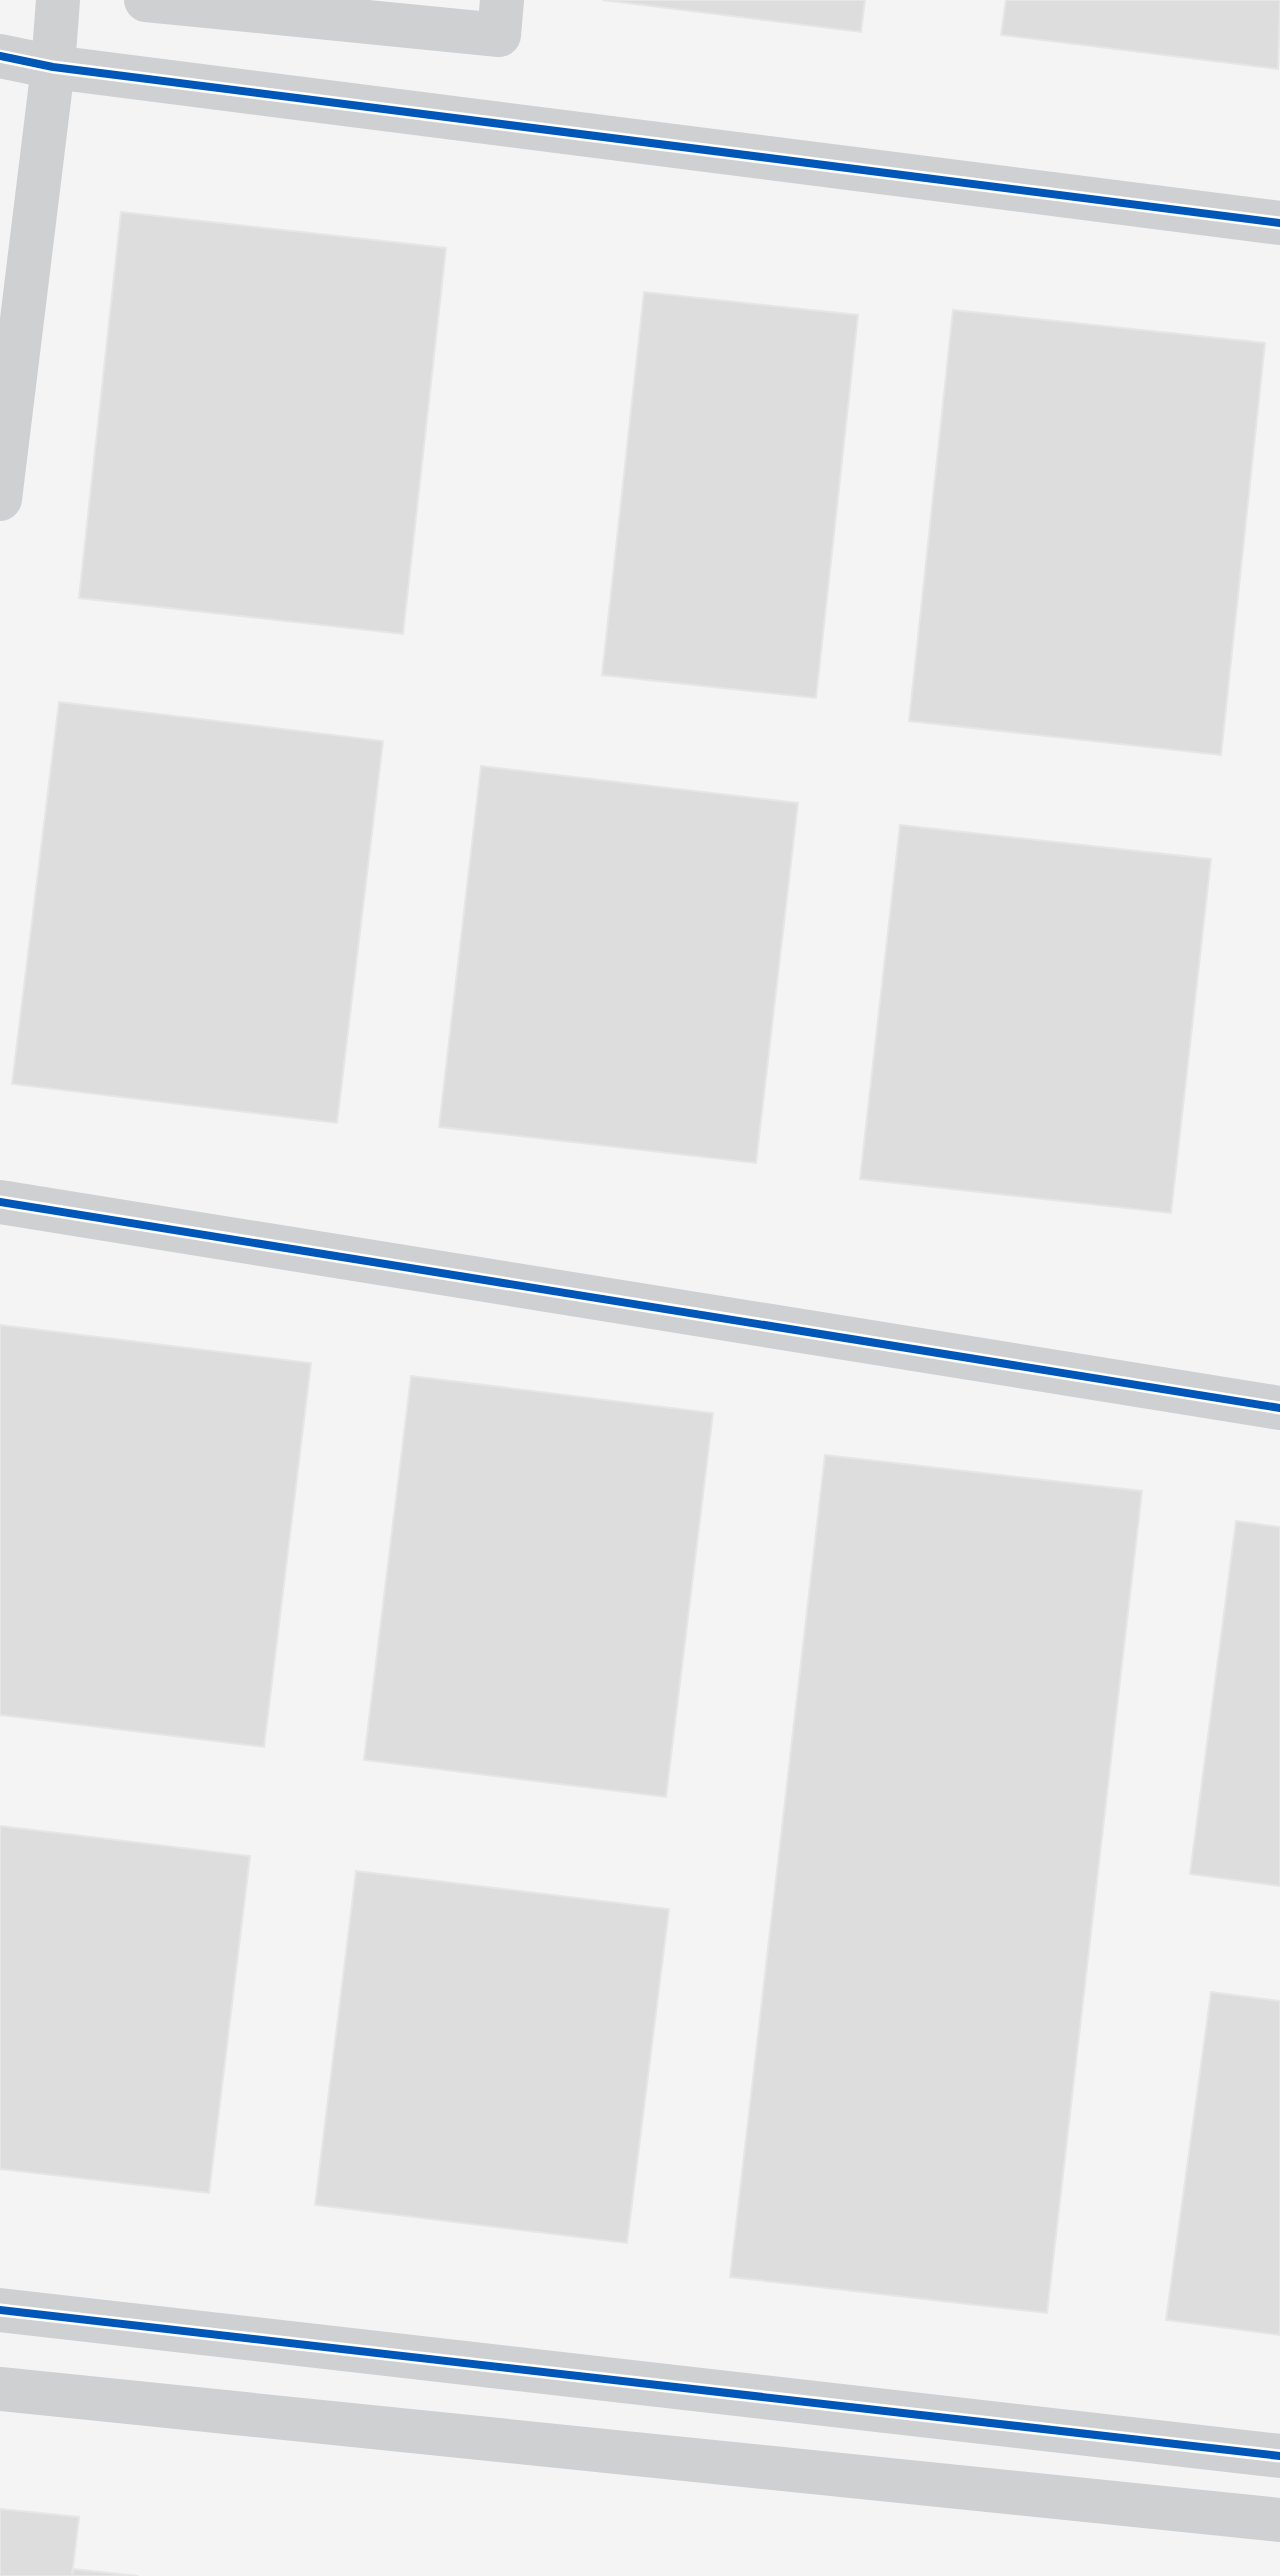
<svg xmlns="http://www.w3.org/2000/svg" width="1280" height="2576" viewBox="0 0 1280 2576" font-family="Inter,sans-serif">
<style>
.building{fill:#ddddde;stroke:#e5e6e7;stroke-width:2}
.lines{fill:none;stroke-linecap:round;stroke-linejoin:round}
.minor{stroke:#ced0d2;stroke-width:44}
.cycleway-casing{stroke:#fff;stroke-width:13}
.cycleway{stroke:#0057b8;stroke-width:8}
</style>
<rect width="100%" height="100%" fill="#f4f4f4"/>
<g class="building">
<path d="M602 0H865L861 32Z"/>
<path d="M1006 0H1280L1278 69 1001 35Z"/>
<path d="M121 212 446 248 403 634 79 598Z"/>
<path d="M644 292 858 315 816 698 602 675Z"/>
<path d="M953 310 1265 343 1221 755 909 721Z"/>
<path d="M59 702 383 741 337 1123 12 1084Z"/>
<path d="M481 766 798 803 756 1163 439 1127Z"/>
<path d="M900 825 1211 859 1171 1213 860 1179Z"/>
<path d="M0 1325 311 1363 264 1747 0 1715Z"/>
<path d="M411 1376 713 1413 666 1797 364 1760Z"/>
<path d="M825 1455 1142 1491 1047 2313 730 2277Z"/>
<path d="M1236 1521 1280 1527V1886L1190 1874Z"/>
<path d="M0 1826 250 1856 209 2193 0 2169Z"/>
<path d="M356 1871 669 1909 627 2243 315 2205Z"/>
<path d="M1211 1992 1280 2001V2335L1166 2320Z"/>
<path d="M0 2509 79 2517 72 2576H0Z"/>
<path d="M73 2569 138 2576H72Z"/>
</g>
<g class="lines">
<g class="minor">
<path d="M146 0 499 35 502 0"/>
<path d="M0 56 53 67 1280 223"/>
<path d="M0 499 53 67 58 0"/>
<path d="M0 1202 1280 1408"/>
<path d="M0 2310 1280 2456"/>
<path d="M0 2389 1280 2520"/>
</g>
<defs>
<g id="cycleway">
<path d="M0 56 53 67 1280 223"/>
<path d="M0 1202 1280 1408"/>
<path d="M0 2310 1280 2456"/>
</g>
</defs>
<use href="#cycleway" class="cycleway-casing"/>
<use href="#cycleway" class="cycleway"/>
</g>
</svg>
